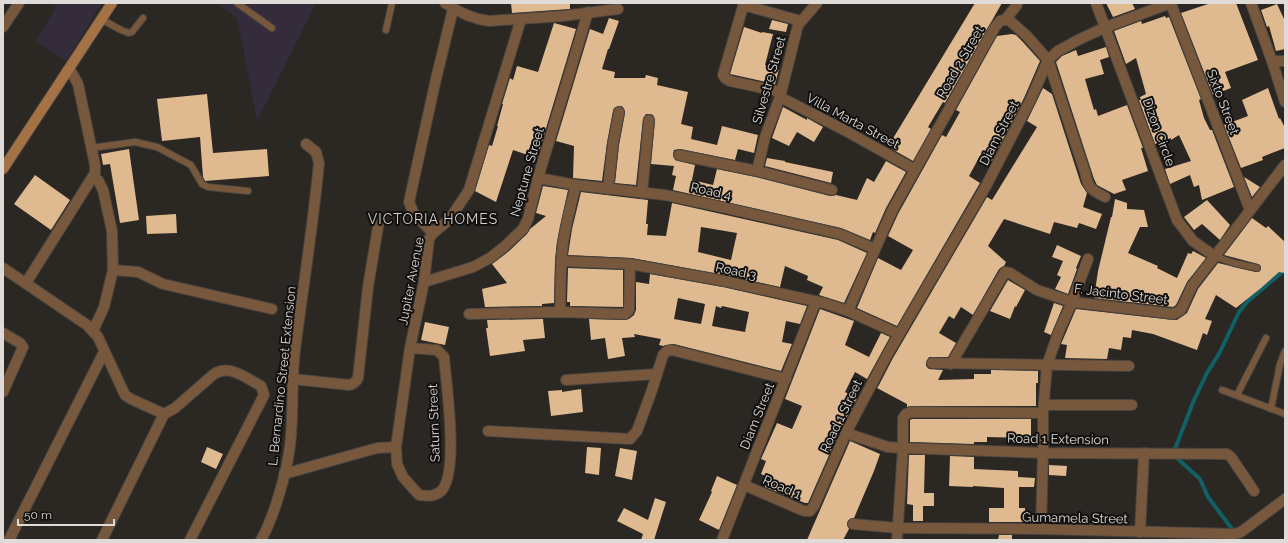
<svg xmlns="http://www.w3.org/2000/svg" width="1288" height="543" viewBox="0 0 1288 543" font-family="Raleway,sans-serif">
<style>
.industrial{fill:#342b3b}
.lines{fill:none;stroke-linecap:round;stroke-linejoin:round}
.stream{stroke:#116065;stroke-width:4}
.building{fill:#dfb98f;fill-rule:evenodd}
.lane-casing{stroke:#484440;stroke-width:8}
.street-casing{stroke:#484440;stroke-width:12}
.secondary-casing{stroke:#484440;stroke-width:12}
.lane{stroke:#78583d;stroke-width:6}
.street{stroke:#78583d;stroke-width:10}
.secondary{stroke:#a57245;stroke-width:10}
.labels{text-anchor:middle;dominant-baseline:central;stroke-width:4;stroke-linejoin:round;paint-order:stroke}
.street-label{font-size:13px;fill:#dedbd8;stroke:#12100e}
.neighbourhood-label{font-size:14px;letter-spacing:1px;fill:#d6d0cb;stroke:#12100e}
</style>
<rect width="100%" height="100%" fill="#2b2723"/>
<g class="industrial">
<path d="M50 3H102L66 61 36 41 56 7Z"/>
<path d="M217 3H314L315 5 257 121 237 18Z"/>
</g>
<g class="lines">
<g class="stream">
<path d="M1175 449 1194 400 1207 373 1220 352 1239 312 1247 302 1281 273H1274"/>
<path d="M1178 459 1200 479 1208 497 1232 529"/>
<path d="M1239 539 1240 540"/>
</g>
</g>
<g class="building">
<path d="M511 3H570V9L512 13Z"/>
<path d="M975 3H1002L945 103 943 102 928 127 931 129 913 161 892 149 893 148 889 145Z"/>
<path d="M1106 3H1132L1135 9 1113 17Z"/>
<path d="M1211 3H1236L1258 60 1225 72 1231 88 1213 95 1181 13Z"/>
<path d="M1277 4 1285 21V49L1276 51 1269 26 1267 27 1261 10Z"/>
<path d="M1165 16 1166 18 1169 17 1201 99 1199 100 1204 118 1210 130H1212L1234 187 1202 200 1199 185 1194 187 1190 175 1170 184 1165 169 1191 161 1179 135 1171 140V138L1155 144 1139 100H1141L1140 97 1146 94 1136 58 1126 64 1114 31 1141 21 1142 24Z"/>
<path d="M609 18 619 21 609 49H608L602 69 615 72 614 78H645L646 75 658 78 657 85 688 92 681 124 693 127 691 139 717 145 722 126 758 135 754 153 738 149 735 160 680 149 674 150 673 154 675 160 695 165 692 180 713 185 717 169 756 177 830 196 836 195 857 200 867 178 874 182 886 161 906 172 886 208 875 233 873 232 870 240 841 228 673 190 676 176 672 175 674 166 651 164 655 120 653 115 650 114H646L643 119 636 185 615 183 619 145 625 113 623 107 620 106 614 108 613 111 607 143 602 181 573 178 574 146 556 141 590 29 603 34Z"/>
<path d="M772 20 788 24 786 32 769 29Z"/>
<path d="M554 23 576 29 537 158 513 150 496 202 475 191 489 145 492 146 498 126H497L503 104H502L510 78 513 80 517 66 538 72Z"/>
<path d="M744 27 762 33V32L773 34 765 65 779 69 775 84 730 74Z"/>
<path d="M1012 34 1016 35 1022 41 1040 61 1024 98 992 161 981 154 969 176 980 183 897 326 857 308 878 258 901 270 913 250 888 236 898 214 942 135 946 137 960 112 956 110 997 36Z"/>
<path d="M1106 47 1109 57 1100 60 1104 74 1085 79 1094 110 1096 109 1098 116 1127 105 1143 148H1141L1148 171 1122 180 1126 190 1114 194 1097 185 1094 179 1056 62 1062 56 1076 50 1078 56Z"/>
<path d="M1043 88 1052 94 1081 184 1087 193 1083 207 1102 214 1096 229 1079 223 1077 228 1054 222 1050 234 1004 219 988 246 1006 262 1004 266 999 269 973 315 961 307 954 319 949 316 939 333 956 343 948 357H929L926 363V366L929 369 943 370 938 380 974 379V374H991V370L1038 371V383H1036V406H911L907 407V404L877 388 879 385 893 358 987 197 992 200 1037 127 1027 121Z"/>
<path d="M1268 88 1279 119 1280 118 1285 128V148L1262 157 1263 160 1241 168 1224 125 1248 116 1242 100Z"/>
<path d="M207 94 213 153 267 149 269 176 205 181 203 177 200 137 162 141 157 99Z"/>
<path d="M783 107 807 120V118L823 127 814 142 797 132 789 146 772 138Z"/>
<path d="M129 149 139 220 120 223 110 164 103 165 101 154Z"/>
<path d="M767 158 785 161V162L833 172 831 183 765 166Z"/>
<path d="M35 175 70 200 51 230 14 204Z"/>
<path d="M1244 177 1260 187 1252 197Z"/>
<path d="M543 186 568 190 557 242 555 260 554 303 542 304V306L485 307 482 289 507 283 492 264 508 252 527 234 530 229 546 216 536 213Z"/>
<path d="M581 192 648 200 646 224H648L647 235 666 236 672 203 838 240 867 253 844 303 819 295 823 287 807 280 808 276 785 266 780 287 725 275 631 258 568 255 572 229ZM701 227 737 233 731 260 698 252Z"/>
<path d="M1115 199 1127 203V209L1144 210 1148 227H1140L1128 253 1158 266 1157 268 1177 278 1188 253 1191 254 1193 251 1206 258 1187 282 1176 305 1173 307 1094 298 1098 271 1111 217H1112Z"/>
<path d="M1207 200 1230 225 1220 240 1202 224 1194 230 1184 217Z"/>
<path d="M176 214 177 233 147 234 146 216Z"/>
<path d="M1252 218 1266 228 1268 226 1285 242V273L1279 272 1261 288 1236 308 1216 295 1205 319 1212 321 1207 335 1203 333 1197 350 1153 334 1132 330 1131 338 1123 337 1121 350 1109 348 1107 359 1065 358 1067 345 1061 344 1076 309 1174 320H1177L1187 313 1198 289 1218 263 1256 272 1260 271 1261 267 1258 264 1224 255Z"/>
<path d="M1057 245 1081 256 1076 268 1077 269 1068 294 1055 289 1061 277 1057 275 1063 261 1052 257Z"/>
<path d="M568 268 623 270V307L570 306V302H567Z"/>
<path d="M650 274 723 287 807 306 800 324 786 321 782 342 792 344 781 371 674 344 663 346 659 345 661 339 634 334 635 337 622 338 625 356 608 359 605 338 591 340 589 319 625 320 629 319 634 315 636 310V282L649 284ZM678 298 705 304 701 324 674 319ZM716 306 721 308 722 306 749 312 745 332 712 326Z"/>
<path d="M1008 280 1025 290 1016 307 1015 306 1010 319 990 311Z"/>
<path d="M1054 303 1063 306 1051 335 1044 332Z"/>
<path d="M820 309 854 321 845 345 869 357 881 333 890 337 867 379 855 372 845 392 857 398 840 430 808 503H805L765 487 769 478 761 474 766 461 761 459 777 423 792 429 802 406 785 399Z"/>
<path d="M543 319 545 338 523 340 525 351 490 356 486 328H488L487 320Z"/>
<path d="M425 322 449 327 445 345 421 340Z"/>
<path d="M581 389 583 412 551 416 548 391 562 390V392Z"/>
<path d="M912 419H1031V438L987 437V442H974V444L910 442V420Z"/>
<path d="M850 441 880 454 874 471 854 518 848 521 847 524 849 529 843 540H807Z"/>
<path d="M207 447 223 454 216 469 201 462Z"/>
<path d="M587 447 601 448 599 475 585 473Z"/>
<path d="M620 448 637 451 632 480 615 476Z"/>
<path d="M909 455H925L924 493H934V506H923V521H913V505L907 504Z"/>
<path d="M950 456 974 457V469L1018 471V477L1035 478 1034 487H1019V508H1025V522H989V508H1004V488L973 486V487L949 486Z"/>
<path d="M1049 465 1067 466 1066 476 1049 475Z"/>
<path d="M717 476 737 485 719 530 699 520 712 492 711 491Z"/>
<path d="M655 498 666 502 654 540H641L643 534 617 521 624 508 648 520Z"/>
<path d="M999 535H1012V540H998Z"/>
</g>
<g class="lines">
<defs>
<g id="lane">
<path d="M237 3 272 28"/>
<path d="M101 19 121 30 129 33 132 32 143 18"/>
<path d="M386 30 392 3"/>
<path d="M91 148 135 142 157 147 191 165 202 184 208 187 248 191"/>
<path d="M1216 257 1234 263 1257 268"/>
<path d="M1222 390 1285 414"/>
<path d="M1237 395 1266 338"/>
<path d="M1271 409 1280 364 1285 351"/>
</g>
<g id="street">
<path d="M445 3C458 12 473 19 489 21L563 16 618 9"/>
<path d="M744 3 723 75 725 78 730 81 781 92"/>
<path d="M1096 3 1177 220 1193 241 1216 257"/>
<path d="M1251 3 1272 61 1285 102"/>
<path d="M1171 4 1250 210"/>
<path d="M743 5 801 21"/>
<path d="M1005 20 1017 5"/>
<path d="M3 27 19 3"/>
<path d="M1272 61H1285"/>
<path d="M780 97 846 131 914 169"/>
<path d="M679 155 757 171 832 190"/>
<path d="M757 171 765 137 780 97 798 25 817 3"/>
<path d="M538 178 576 185 665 195 726 208 840 234 875 249"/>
<path d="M608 189 613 144 619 112"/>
<path d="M642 193 649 120"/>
<path d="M433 233 414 214 409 202 436 79 453 9"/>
<path d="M561 261 630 264 724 281 824 303 848 311 899 334"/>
<path d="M3 268 87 325 98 337 125 395 131 399 164 414"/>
<path d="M113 270 138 272 163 284 272 309"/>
<path d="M424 282 473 267 490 258 504 247 523 229 528 219 538 178 588 12"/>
<path d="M26 283 95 173V165L78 84 72 73 67 71"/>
<path d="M848 311 892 211 995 27 1000 21 1005 20H1009L1027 36 1048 60 1085 172C1088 188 1091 190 1105 197"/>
<path d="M560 312C561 289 560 266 563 243 566 223 571 204 576 185"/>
<path d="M469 314 560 312 625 314 629 310 630 264"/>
<path d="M93 331 104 307 113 270 112 231 103 190 98 180"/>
<path d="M3 333 20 343 23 347 3 392"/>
<path d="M410 348 437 350 444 357C446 382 460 477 440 492 433 497 427 496 419 495L403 477 397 464 396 447 410 348 424 282 429 239 433 233 449 220 469 190 521 19"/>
<path d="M932 363 1129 366"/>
<path d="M951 364 1005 272 1010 273 1037 290 1072 302 1174 314 1181 310 1192 286 1285 165"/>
<path d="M293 379 349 385C354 384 356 382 358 378L368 287 379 221"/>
<path d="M566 380 656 374"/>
<path d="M1044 405H1132"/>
<path d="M488 431 630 439 637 431 652 390 663 355 667 351 672 350 786 379"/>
<path d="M846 433 888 447 903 448 1043 453 1227 454 1231 457 1254 491"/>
<path d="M284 474 377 448 396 447"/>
<path d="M744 485 804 511H810L814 506 846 433 887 355 986 186 1030 101 1048 60 1058 51 1078 40 1106 27 1171 3"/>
<path d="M853 524 898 528 1041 529 1234 534 1241 532 1285 499"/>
<path d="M1041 529 1043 453V413L1047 365 1059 331 1072 302 1088 259"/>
<path d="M1140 532 1144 453"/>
<path d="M9 540 104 352"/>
<path d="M102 540 164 414 175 408 214 374C230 364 246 378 261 386L264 395 190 540"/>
<path d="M261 540C274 517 287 472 290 445 294 413 291 381 295 350 303 288 313 226 319 163L316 152 306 144"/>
<path d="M722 540 816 301"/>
<path d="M897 540 903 448V418L906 414 911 412 1043 413"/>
</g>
<path id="secondary" d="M3 169 112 3"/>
</defs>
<use href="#lane" class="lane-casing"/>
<use href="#street" class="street-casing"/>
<use href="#secondary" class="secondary-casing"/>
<use href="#lane" class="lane"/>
<use href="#street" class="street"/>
<use href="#secondary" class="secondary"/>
</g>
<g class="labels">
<g class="street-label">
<text transform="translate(960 62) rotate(-60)">Road 2 Street</text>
<text transform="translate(769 80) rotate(-74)">Silvestre Street</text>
<text transform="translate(1223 102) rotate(69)">Sixto Street</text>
<text transform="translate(853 121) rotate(28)">Villa Marta Street</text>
<text transform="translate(1159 132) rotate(70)">Dizon Circle</text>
<text transform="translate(999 133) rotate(-63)">Diam Street</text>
<text transform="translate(527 172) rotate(-74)">Neptune Street</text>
<text transform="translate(711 191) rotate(12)">Road 4</text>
<text transform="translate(736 271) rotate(12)">Road 3</text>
<text transform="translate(411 281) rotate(-79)">Jupiter Avenue</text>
<text transform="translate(1121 294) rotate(7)">F. Jacinto Street</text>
<text transform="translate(282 376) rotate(-84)">L. Bernardino Street Extension</text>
<text transform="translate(757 416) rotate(-68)">Diam Street</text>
<text transform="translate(841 416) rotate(-64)">Road 1 Street</text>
<text transform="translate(434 423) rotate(-92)">Saturn Street</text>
<text transform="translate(1058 439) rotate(1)">Road 1 Extension</text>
<text transform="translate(782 487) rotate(24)">Road 1</text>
<text transform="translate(1075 518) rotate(1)">Gumamela Street</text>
</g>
<g class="neighbourhood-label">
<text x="433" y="219">VICTORIA HOMES</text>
</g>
</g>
<rect width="1288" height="543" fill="none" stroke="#dedbd8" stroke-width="8"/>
<path d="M18 519v6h96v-6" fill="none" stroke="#dedbd8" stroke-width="2"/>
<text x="24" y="519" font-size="12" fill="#dedbd8" stroke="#12100e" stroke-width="3" paint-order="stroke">50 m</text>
</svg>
